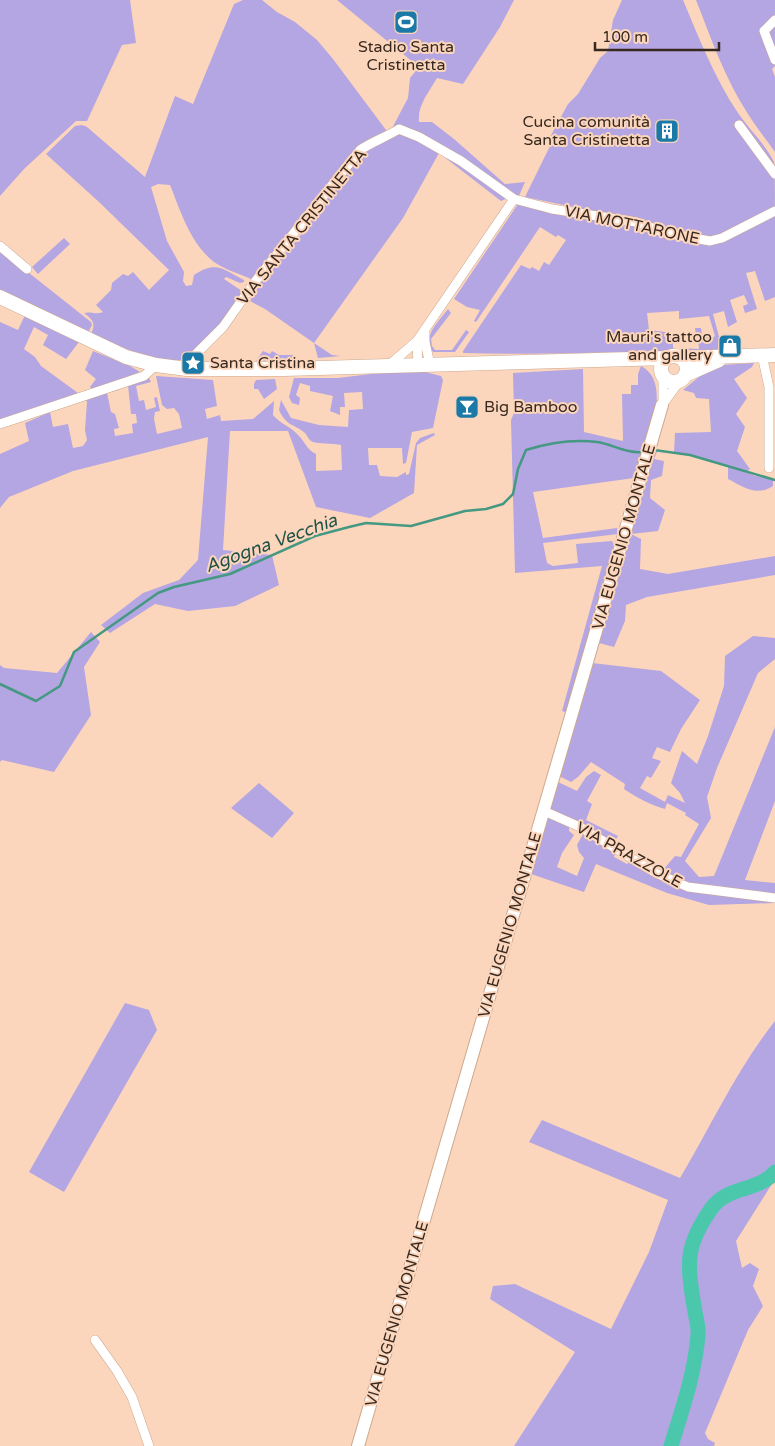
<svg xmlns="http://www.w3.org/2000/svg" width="775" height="1446" font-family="'Varela Round',sans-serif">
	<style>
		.green { fill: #b4a5e3 }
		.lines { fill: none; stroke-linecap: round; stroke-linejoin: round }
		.stream { stroke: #459882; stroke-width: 2.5 }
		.river { stroke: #4bc8ac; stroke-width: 15 }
		.street-casing { stroke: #cda88f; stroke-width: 10 }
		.secondary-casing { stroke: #cda88f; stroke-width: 14 }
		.primary-casing { stroke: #cda88f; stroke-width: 15 }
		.street { stroke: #fff; stroke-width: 9 }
		.secondary { stroke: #fff; stroke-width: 12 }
		.primary { stroke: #fff; stroke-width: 14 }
		.labels { text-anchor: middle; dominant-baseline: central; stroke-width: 4; stroke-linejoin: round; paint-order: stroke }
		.poi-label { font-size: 16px; fill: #37291f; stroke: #fcd6bc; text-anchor: end }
		.street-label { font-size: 16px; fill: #37291f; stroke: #fcd6bc }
		.water-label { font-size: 18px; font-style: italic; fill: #1e5246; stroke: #fcd6bc }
	</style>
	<rect width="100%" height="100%" fill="#fcd6bc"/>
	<path class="green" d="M0 0H130L136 43 122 45 87 121H76L24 169 0 196Z
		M243 0H262L277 12 295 22 317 40 333 59 389 134 408 98 410 78 419 67 337 0H514L500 27 463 84 437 78C429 92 417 106 419 122H432L454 139 505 184 525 182 519 196H513L501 201 439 153 403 218 314 343 332 355 341 356 318 358 314 343 265 309 250 301 258 285 299 237 372 140 253 280C241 274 225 270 214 262 190 243 181 212 170 185L158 184 151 187 167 241 184 272 183 281 186 286 192 285 194 275C217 260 223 270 244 280V282L240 283 226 277 224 279 245 293 225 320 184 359C164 367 111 343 91 334 96 323 93 320 84 313 91 311 97 315 103 312L96 305 111 290 112 283 123 274 128 276 133 272 149 290 169 270 99 202 46 154 75 126 82 125 87 127 145 177 175 96 193 104 234 4Z
		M622 0H683C699 38 715 79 738 113 749 129 765 144 774 162 775 170 775 197 775 208L721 235 710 238 693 237 636 220 525 197 551 144 549 139 568 104 578 94 600 58 608 51 613 20Z
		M696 0H775V66L772 69 775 77V152C766 139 756 127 748 114 725 79 711 38 696 0Z
		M518 204 634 226 709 243 775 214V297L765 301 755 271 746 273 757 309 745 313 743 306 748 304 744 295 730 300 737 322 728 327 724 311 713 314 722 348 721 352 682 355 680 348 699 349 698 336H696L695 328H701L702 335 711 339 715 336 709 316 679 319V311L647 313 649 330 673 333V352C603 352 533 355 463 353V351L521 265 530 269 532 267 539 271 544 262 549 265 566 240 558 235 556 237 540 227 476 322 474 321 480 310 467 307 454 299Z
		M64 238 70 244 38 274 32 267Z
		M0 250 91 322 92 325 88 333 0 291Z
		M448 309 451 313 431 339 432 346 435 350H452L466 330 469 332 455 352H433C421 337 439 321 448 309Z
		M25 315 79 342 66 359 43 345 48 335 34 327 24 349 35 357 41 366 78 393 0 421V322L18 330Z
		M93 351 130 366 140 372 93 390 90 387 96 379 85 370Z
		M263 351 270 354 272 351 279 355H293L295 360 256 361Z
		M754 363 752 367 734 379 747 398 736 414 745 427 737 451 750 469 746 472 755 476 773 478V486C756 497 744 487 728 479V467L690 455 674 452 675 433 711 432 709 399 696 398 694 393 683 390 706 371 721 365Z
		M641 366C676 384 643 451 634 478L533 492 543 538 617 528 618 534 543 543 547 563 553 566 578 563 576 544 612 541 615 546 568 713 562 711 602 566 515 573 511 420 514 413 513 373 583 369 584 432 623 441 622 394H631V385H638V374Z
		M425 372 441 376 443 380 433 428 412 432 406 463 403 464 402 448H368L369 465H377L380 476 397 477 406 472V475L409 474 416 443 420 438 434 433 435 435 417 445 414 493 370 518 316 507 288 431H230L223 550 272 555 279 585 235 606 188 611 155 604 110 633 101 625 143 593 179 580 198 560 208 437 73 471 9 497 0 508V454L29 441 25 423 50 412 53 427 68 424 73 448 83 446 87 440 85 430 87 402 85 399 119 387V390L107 393 111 412 115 414 119 428 114 429 115 436 133 433 132 424 137 423 136 414H131L128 385 149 378 151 382 136 386 139 401 144 400 146 410 156 407 154 398 157 397 160 411 155 412 154 419 157 434 182 428 179 414 174 408 167 409 162 405 156 376 213 380 217 406 205 409 207 419 220 415 221 421 253 419 274 401 273 415C280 424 292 427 299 436 305 442 307 450 316 454V471L342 470 341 445C333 443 318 444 313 442 308 440 308 436 305 433 293 423 287 427 279 410L281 400 291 418 319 425 348 427 349 410 363 409 362 392 344 393 345 407H340V415L330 411 333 396 310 391V386L300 383 296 395 300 398 299 405 292 403 289 397 294 378H338L379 373Z
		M275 379 277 389 264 399 258 389H254V384L256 380Z
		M658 449 654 459 664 461 662 476 651 480 650 498 665 510 658 531 631 534 641 539 640 569 668 574 775 556V575L647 597 626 605 625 621 614 647 599 643 653 450Z
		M91 632 100 642 84 667 91 715 54 772 2 760 0 762V665L4 668 57 673Z
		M753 636 775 638V659L758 673 717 768 707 797 711 818 685 861 699 877 714 876 775 727V801L745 880 775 883V903L709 905 667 893 596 864 584 892 531 874 547 816 569 825V831L574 835 562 853 557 867 577 876 584 858 579 852 577 845 584 832 616 852 614 857 627 864 629 862C639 865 646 874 657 877L675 856 681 857 699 824 685 815 686 813 667 803 665 809C650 805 636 797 624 789L625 784 591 762 578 777 571 782 559 776 592 663 661 671 700 700 681 729 670 752 657 747 652 758 661 761 651 778 647 776 640 788 665 802 668 795 685 803 680 793 671 783 682 751 697 764 708 736 724 686 725 656Z
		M594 771 601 775 587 801 592 804 586 820 618 836 615 841 623 845 622 848 549 811 558 782 577 791 586 777Z
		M259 783 294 813 272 838 231 808Z
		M125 1003 149 1010 157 1030 64 1192 29 1172Z
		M775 1021V1179L736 1241 742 1268 750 1263 759 1269 753 1286 763 1306 748 1330 705 1433 708 1439 715 1443 714 1446H514L575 1352 490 1299 493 1286 515 1284 611 1329 649 1252 668 1200 529 1142 542 1120 680 1178C711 1126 737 1069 775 1021Z"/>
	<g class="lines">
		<path class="stream" d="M654 450 690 455 775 480
			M0 684 36 701 60 686 74 652 158 593 174 587 230 574 315 536 349 527 366 523 411 526 465 511 486 509 503 504 513 494 518 469 526 450C548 443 573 439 597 442 612 444 627 454 643 452"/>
		<path class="river" d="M671 1446C682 1410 695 1373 698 1335 699 1326 695 1315 694 1306 687 1263 685 1246 711 1209 726 1186 758 1192 775 1172"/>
		<g class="street-casing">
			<path id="street" d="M775 20 764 31 775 60
				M739 125 775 174
				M0 246 27 269
				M425 329V342L430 365
				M417 341 418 365
				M762 355 769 387V468
				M388 366 417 341 514 199
				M182 368 223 327 254 283 360 150C372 142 386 137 399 129L419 137 461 161 514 199 552 209 636 222 666 233 710 241 722 238 775 211
				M663 402V375
				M662 405 681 379
				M0 424 144 376 156 365
				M544 811 580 827 656 873 688 887 775 898
				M95 1340 117 1371 132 1397 149 1446"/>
		</g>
		<g class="secondary-casing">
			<path id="secondary" d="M358 1446 662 405"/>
		</g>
		<g class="primary-casing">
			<path id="primary" d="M0 297 126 357 156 365 187 369H284L667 358
				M661 369a13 13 0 1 1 26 0a13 13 0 1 1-26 0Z
				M680 358 775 355
				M685 375 719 360"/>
		</g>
		<use href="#street" class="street"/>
		<use href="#secondary" class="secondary"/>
		<use href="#primary" class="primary"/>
	</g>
	<defs>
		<g id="stadium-square" transform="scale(1.25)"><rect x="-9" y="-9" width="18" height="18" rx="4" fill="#1a79a6" stroke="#fcd6bc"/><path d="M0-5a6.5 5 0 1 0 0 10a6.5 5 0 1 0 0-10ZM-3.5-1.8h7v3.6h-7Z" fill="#fff"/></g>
		<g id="building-square" transform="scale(1.25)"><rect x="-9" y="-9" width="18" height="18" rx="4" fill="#1a79a6" stroke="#fcd6bc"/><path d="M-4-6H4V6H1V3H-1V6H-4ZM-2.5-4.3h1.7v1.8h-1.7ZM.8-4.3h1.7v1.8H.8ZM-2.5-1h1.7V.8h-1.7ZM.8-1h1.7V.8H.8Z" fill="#fff"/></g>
		<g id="shop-square" transform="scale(1.25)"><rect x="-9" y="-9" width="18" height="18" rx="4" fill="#1a79a6" stroke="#fcd6bc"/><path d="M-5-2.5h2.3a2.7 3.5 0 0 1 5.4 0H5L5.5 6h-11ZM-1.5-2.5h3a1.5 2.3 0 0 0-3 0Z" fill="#fff"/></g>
		<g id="sight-square" transform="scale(1.25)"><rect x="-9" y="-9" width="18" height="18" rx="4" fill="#1a79a6" stroke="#fcd6bc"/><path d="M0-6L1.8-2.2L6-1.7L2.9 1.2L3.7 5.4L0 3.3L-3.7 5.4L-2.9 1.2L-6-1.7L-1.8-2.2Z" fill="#fff"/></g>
		<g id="bar-square" transform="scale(1.25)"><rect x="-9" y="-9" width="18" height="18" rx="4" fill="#1a79a6" stroke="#fcd6bc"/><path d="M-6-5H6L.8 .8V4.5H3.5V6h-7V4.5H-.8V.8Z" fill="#fff"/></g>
	</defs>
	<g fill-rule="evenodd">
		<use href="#stadium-square" x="406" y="22"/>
		<use href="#building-square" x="667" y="131"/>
		<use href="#shop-square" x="730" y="346"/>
		<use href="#sight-square" x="193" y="363"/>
		<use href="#bar-square" x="467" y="407"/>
	</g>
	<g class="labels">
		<g class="poi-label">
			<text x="406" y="47" text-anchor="middle">Stadio Santa<tspan x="406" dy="18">Cristinetta</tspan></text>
			<text x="650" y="122">Cucina comunità<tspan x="650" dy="18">Santa Cristinetta</tspan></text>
			<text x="712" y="337">Mauri's tattoo<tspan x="712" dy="18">and gallery</tspan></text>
			<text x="210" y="363" text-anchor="start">Santa Cristina</text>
			<text x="484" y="407" text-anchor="start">Big Bamboo</text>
		</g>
		<g class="street-label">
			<text transform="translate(632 225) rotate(12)">VIA MOTTARONE</text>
			<text transform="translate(302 227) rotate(-51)">VIA SANTA CRISTINETTA</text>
			<text transform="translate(624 537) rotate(-74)">VIA EUGENIO MONTALE</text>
			<text transform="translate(629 855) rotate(29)">VIA PRAZZOLE</text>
			<text transform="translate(510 925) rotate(-74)">VIA EUGENIO MONTALE</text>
			<text transform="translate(397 1314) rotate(-74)">VIA EUGENIO MONTALE</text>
		</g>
		<g class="water-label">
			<text transform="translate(271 543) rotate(-20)">Agogna Vecchia</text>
		</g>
	</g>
	<path d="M595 42v8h124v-8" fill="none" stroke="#37291f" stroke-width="2.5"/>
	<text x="602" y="42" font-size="15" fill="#37291f" stroke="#fcd6bc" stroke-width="4" paint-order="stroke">100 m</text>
</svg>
